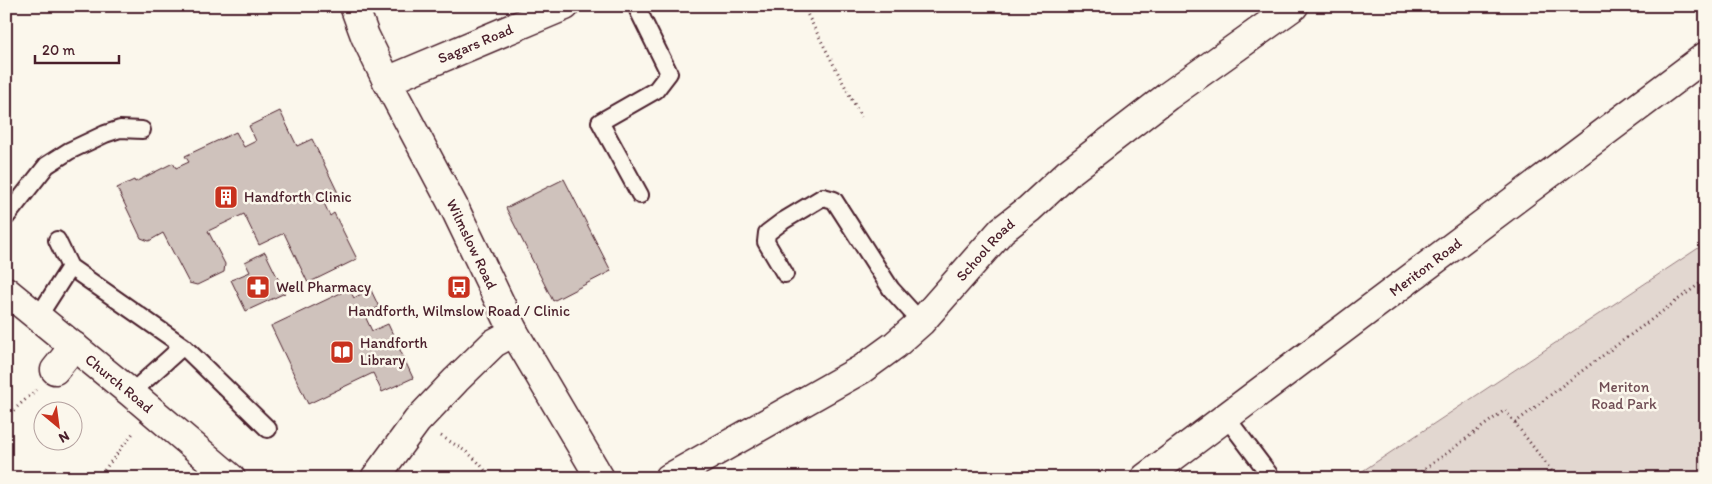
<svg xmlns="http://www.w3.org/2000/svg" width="1712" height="484" font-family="Itim,sans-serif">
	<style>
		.green { fill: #e2d7d0; stroke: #967b7e }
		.building { fill: #cfc2bc; stroke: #4a1f2b }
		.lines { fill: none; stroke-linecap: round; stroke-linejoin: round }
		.lane-casing { stroke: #4a1f2b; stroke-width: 20 }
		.street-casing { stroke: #4a1f2b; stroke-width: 31 }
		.secondary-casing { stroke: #4a1f2b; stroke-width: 31 }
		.path { stroke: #4a1f2b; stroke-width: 3; stroke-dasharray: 1 4; stroke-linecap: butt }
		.lane { stroke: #fbf7ec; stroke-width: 16 }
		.street { stroke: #fbf7ec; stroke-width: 28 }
		.secondary { stroke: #fbf7ec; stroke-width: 28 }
		.labels { text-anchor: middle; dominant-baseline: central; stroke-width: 5; stroke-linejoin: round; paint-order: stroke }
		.street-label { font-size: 15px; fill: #4a1f2b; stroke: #fbf7ec }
		.poi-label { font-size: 15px; fill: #4a1f2b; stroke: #fbf7ec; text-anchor: start }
		.park-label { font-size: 15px; fill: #704d54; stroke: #fbf7ec }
	</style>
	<rect width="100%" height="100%" fill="#fbf7ec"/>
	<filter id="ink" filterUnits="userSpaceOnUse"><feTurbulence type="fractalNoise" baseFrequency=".02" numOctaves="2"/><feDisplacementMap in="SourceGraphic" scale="10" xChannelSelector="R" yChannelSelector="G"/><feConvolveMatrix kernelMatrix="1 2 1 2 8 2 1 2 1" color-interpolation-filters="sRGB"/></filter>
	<g filter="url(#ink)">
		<path class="green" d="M1706 243V478H1352Z"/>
		<path class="building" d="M280 111 297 146 312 139 338 193 323 201 330 216 334 213 357 259 308 283 284 233 259 245 244 214 208 231 225 264 224 272 197 285 189 283 163 233 149 241 141 238 117 188 134 180 135 182 173 163 176 168 189 162 185 156 236 132 244 147 256 141 249 126Z
			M564 179 611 271 553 301 506 208Z
			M265 252 285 293 246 311 231 280 250 272 245 262Z
			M368 284 379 307 364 314 372 331 388 324 413 378 382 392 373 373 308 404 271 326 349 289 354 298 363 293 361 288Z"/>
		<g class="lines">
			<g class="lane-casing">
				<path id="lane" d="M636 6 669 73 656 90 600 122 640 195
					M6 217 47 165 69 151 105 134 120 129 142 130
					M57 240 70 267 183 346 268 429
					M785 274 766 242 767 233 783 221 823 197 834 200 891 289 921 322
					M38 317 70 267
					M131 393 183 346
					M1226 417 1272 478"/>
			</g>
			<g class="street-casing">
				<g id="street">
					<path id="s1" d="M387 81 565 6"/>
					<path id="s2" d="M6 291 131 393 231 478"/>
					<path d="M55 370 74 346"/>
					<path d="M375 478 417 421 456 380 494 343 514 332"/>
					<path id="s3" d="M669 478 862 369 895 345 921 322 1002 230 1029 209 1068 173 1168 96 1294 6"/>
					<path id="s4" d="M1145 478 1706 56"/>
				</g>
			</g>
			<g class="secondary-casing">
				<g id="secondary">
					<path id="s5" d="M354 6 365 36 387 81 454 207 514 332 600 478"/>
				</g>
			</g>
			<path class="path" d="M803 6 861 117
				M6 417 36 390
				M1515 423 1563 385 1706 279
				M441 436C462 449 477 456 490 478
				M98 478 134 432
				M1413 478 1505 410 1557 478"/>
			<use href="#lane" class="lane"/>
			<use href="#street" class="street"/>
			<use href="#secondary" class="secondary"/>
		</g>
	</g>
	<defs>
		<g id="building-square" transform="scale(1.25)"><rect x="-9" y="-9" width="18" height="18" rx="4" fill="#c8321e" stroke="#fbf7ec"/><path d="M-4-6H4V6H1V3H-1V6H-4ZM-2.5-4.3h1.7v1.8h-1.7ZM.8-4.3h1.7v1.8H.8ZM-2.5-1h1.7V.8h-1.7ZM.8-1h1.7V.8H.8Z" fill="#fff"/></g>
		<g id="pharmacy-square" transform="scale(1.25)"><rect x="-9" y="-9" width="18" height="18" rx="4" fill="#c8321e" stroke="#fbf7ec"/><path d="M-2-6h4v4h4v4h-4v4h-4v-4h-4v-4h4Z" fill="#fff"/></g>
		<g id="bus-square" transform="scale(1.25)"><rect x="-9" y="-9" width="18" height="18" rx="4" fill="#c8321e" stroke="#fbf7ec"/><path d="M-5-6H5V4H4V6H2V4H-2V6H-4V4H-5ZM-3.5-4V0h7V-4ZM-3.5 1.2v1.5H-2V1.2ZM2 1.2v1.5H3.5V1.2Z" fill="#fff"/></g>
		<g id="library-square" transform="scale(1.25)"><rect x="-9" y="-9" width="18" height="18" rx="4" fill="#c8321e" stroke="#fbf7ec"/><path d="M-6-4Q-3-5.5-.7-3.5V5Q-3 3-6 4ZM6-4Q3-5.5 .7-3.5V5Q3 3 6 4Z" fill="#fff"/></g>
	</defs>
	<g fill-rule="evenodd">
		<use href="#building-square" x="226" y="197"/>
		<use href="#pharmacy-square" x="258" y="287"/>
		<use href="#bus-square" x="459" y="287"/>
		<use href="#library-square" x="342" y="352"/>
	</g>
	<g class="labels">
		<g class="street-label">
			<text stroke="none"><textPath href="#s1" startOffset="96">Sagars Road</textPath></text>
			<text stroke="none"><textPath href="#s5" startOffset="266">Wilmslow Road</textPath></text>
			<text stroke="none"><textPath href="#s3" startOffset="394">School Road</textPath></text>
			<text stroke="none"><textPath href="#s4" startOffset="351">Meriton Road</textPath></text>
			<text stroke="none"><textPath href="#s2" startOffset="146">Church Road</textPath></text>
		</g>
		<g class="poi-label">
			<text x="244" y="197">Handforth Clinic</text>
			<text x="276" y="287">Well Pharmacy</text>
			<text x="459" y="311" text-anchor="middle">Handforth, Wilmslow Road / Clinic</text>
			<text x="360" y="343">Handforth<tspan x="360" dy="17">Library</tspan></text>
		</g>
		<g class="park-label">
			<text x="1624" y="387">Meriton<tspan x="1624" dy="17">Road Park</tspan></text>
		</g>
	</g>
	<rect width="1712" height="484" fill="none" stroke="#fbf7ec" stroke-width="25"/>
	<rect x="12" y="12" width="1687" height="459" fill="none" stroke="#4a1f2b" stroke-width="2" filter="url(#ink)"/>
	<g transform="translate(58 426) rotate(151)"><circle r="24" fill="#fbf7ec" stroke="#b4a19f"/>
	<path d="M0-4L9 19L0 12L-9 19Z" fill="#c8321e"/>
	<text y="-8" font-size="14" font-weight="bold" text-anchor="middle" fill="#4a1f2b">N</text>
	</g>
	<path d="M35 55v8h84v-8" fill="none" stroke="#4a1f2b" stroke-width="2.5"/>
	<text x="42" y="55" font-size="15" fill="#4a1f2b" stroke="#fbf7ec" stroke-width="4" paint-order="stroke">20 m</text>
</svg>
